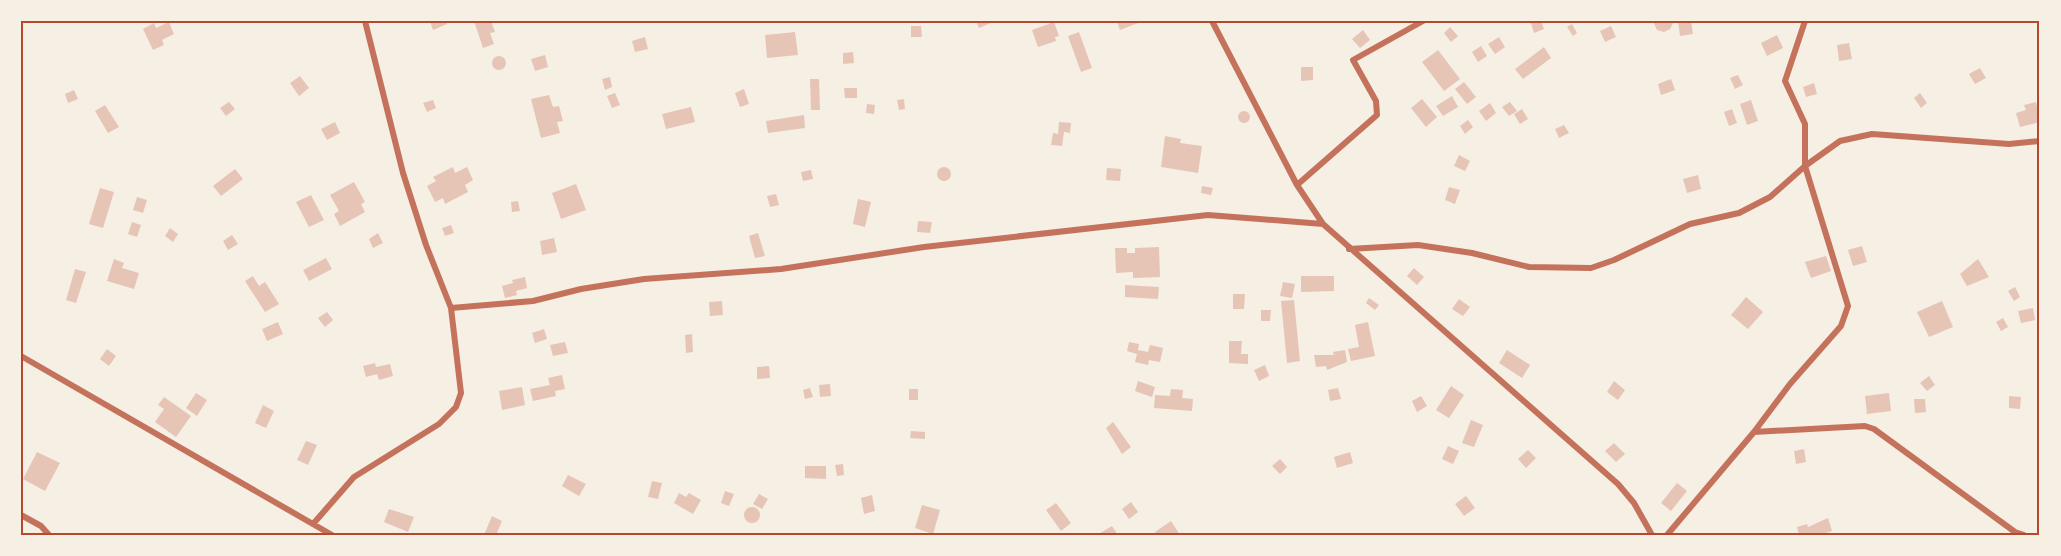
<svg xmlns="http://www.w3.org/2000/svg" width="2061" height="556" font-family="'Fira Sans',sans-serif">
	<style>
		.building { fill: #e6c5b7 }
		.lines { fill: none; stroke-linecap: round; stroke-linejoin: round }
		.minor { stroke: #c5725c; stroke-width: 6 }
		.neatline { fill: none; stroke: #b5482f; stroke-width: 2 }
	</style>
	<rect width="100%" height="100%" fill="#f6efe4"/>
	<path class="building" d="M430 21H446L447 24 433 30Z
		M474 21H491L495 32 490 33 494 44 483 48Z
		M976 21H995L979 28Z
		M1117 21H1143L1120 30Z
		M1541 21 1544 29 1534 33 1531 23Z
		M1653 21H1673V23L1670 29 1664 32 1657 30Z
		M1678 21H1691L1693 34 1680 36Z
		M169 22 174 34 162 40 164 45 153 50 143 29 154 23 156 28Z
		M1054 22 1059 36 1055 37 1056 41 1038 47 1032 30Z
		M1572 24 1577 33 1573 36 1567 27Z
		M911 26H921L922 37H911Z
		M1611 26 1616 37 1605 42 1600 31Z
		M1450 27 1458 36 1451 42 1444 33Z
		M1363 30 1370 40 1360 48 1352 39Z
		M795 32 798 55 767 58 765 35Z
		M1079 32 1092 68 1081 72 1068 36Z
		M1777 35 1783 48 1767 56 1761 43Z
		M645 37 648 49 635 52 632 41Z
		M1499 37 1505 47 1495 54 1488 44Z
		M1849 43 1852 59 1839 61 1837 45Z
		M1481 46 1487 56 1478 62 1472 52Z
		M1544 47 1551 58 1523 79 1515 69Z
		M1438 50 1460 79 1444 91 1422 62Z
		M853 52 854 63 843 64V53Z
		M545 55 548 67 535 71 531 59Z
		M492 63a7 7 0 1 1 14 0a7 7 0 1 1-14 0Z
		M1301 67H1313V80L1301 81Z
		M1980 68 1986 78 1975 84 1969 74Z
		M1738 75 1743 85 1735 89 1730 78Z
		M300 76 309 88 299 96 290 83Z
		M610 77 612 87 605 90 602 79Z
		M810 79H819L820 110H811Z
		M1671 79 1675 90 1661 95 1658 84Z
		M1464 82 1476 97 1467 104 1455 89Z
		M1814 83 1817 94 1806 97 1803 87Z
		M844 88H857V98H845Z
		M744 89 749 104 740 107 735 93Z
		M74 90 78 99 68 103 65 94Z
		M615 93 620 105 612 108 607 96Z
		M1920 93 1927 103 1921 108 1914 98Z
		M549 95 553 107 559 106 563 121 557 122 560 133 541 138 531 99Z
		M1452 96 1458 107 1443 116 1436 106Z
		M904 99 905 109 899 110 897 100Z
		M1422 99 1437 117 1426 127 1411 108Z
		M433 100 436 108 427 112 423 103Z
		M1751 100 1758 121 1747 125 1740 104Z
		M229 102 235 109 226 116 220 108Z
		M1510 102 1517 111 1509 116 1502 107Z
		M2036 102 2040 122 2020 127 2016 113 2026 110 2024 105Z
		M1490 103 1496 113 1486 121 1479 111Z
		M867 104 875 105 874 114 866 113Z
		M105 105 119 127 108 133 95 111Z
		M691 107 695 122 666 129 662 114Z
		M1522 109 1528 119 1520 124 1514 114Z
		M1732 109 1737 123 1729 126 1724 112Z
		M1238 117a6 6 0 1 1 12 0a6 6 0 1 1-12 0Z
		M804 115 805 128 768 133 766 121Z
		M1468 120 1473 127 1465 134 1460 126Z
		M335 122 340 133 327 140 321 129Z
		M1059 122 1071 123 1070 133 1064 132 1062 146 1051 145 1053 133 1058 134Z
		M1564 125 1569 133 1559 138 1555 129Z
		M1165 136 1181 139 1180 143 1202 146 1198 173 1161 167Z
		M1459 155 1470 161 1465 171 1454 166Z
		M937 174a7 7 0 1 1 14 0a7 7 0 1 1-14 0Z
		M453 167 455 173 467 167 473 180 465 185 468 192 445 204 443 198 435 202 427 186 436 181 433 177Z
		M1107 168 1121 169 1120 181 1106 180Z
		M235 169 243 179 221 196 213 186Z
		M811 170 813 179 803 181 801 172Z
		M1698 175 1701 189 1687 193 1683 179Z
		M354 182 365 202 361 204 365 212 340 226 334 214 339 211 330 195Z
		M576 184 586 210 561 219 552 193Z
		M1202 186 1213 188 1211 195 1201 193Z
		M1449 187 1460 190 1455 204 1445 200Z
		M100 188 114 192 103 228 89 224Z
		M776 194 779 205 770 207 767 196Z
		M311 195 324 220 309 227 296 202Z
		M137 197 147 200 143 213 133 210Z
		M858 199 871 202 865 227 853 224Z
		M518 201 520 211 512 212 511 202Z
		M918 221 932 222 930 233 917 232Z
		M132 222 141 225 137 237 128 234Z
		M451 225 454 233 445 236 442 228Z
		M170 228 178 234 173 242 165 236Z
		M378 233 383 243 373 248 369 239Z
		M758 233 765 256 755 258 749 236Z
		M232 235 238 244 228 250 223 241Z
		M554 238 557 252 542 255 540 241Z
		M1862 246 1867 262 1853 266 1848 250Z
		M1159 247 1160 277 1133 278V272L1116 273 1115 248H1127V253H1135V248Z
		M1826 256 1831 271 1811 278 1805 262Z
		M326 258 332 269 309 281 303 270Z
		M114 259 124 263 122 268 139 273 134 289 107 281Z
		M1978 259 1989 277 1967 286 1960 274Z
		M1414 268 1424 277 1417 285 1407 276Z
		M75 269 86 272 76 303 66 300Z
		M253 276 259 286 265 282 279 304 265 312 245 281Z
		M1301 276H1334V291L1301 292Z
		M525 277 527 288 516 291 517 295 505 298 502 286 513 283 512 280Z
		M1283 282 1295 284 1292 298 1280 296Z
		M1125 285 1159 287 1158 299 1125 297Z
		M2015 287 2020 297 2014 301 2008 291Z
		M1233 294H1245L1244 309H1233Z
		M1746 297 1763 312 1748 329 1731 315Z
		M1369 298 1379 305 1375 310 1366 303Z
		M1459 299 1470 307 1463 316 1452 309Z
		M1294 300 1300 361 1287 363 1281 301Z
		M722 301 723 315 710 316 709 302Z
		M1942 301 1953 327 1929 337 1917 312Z
		M2033 308 2035 320 2021 323 2018 311Z
		M1261 310H1271L1270 321H1261Z
		M327 312 333 320 325 327 318 318Z
		M2003 318 2008 327 2001 331 1996 322Z
		M278 322 283 334 267 341 262 329Z
		M1368 322 1375 356 1351 361 1348 349 1359 347 1355 325Z
		M544 329 547 339 535 343 532 333Z
		M692 334 693 352 686 353 685 335Z
		M1229 341H1242L1241 354H1248V364L1229 363Z
		M565 342 568 353 553 356 550 345Z
		M1129 342 1139 344 1138 350 1148 352 1150 345 1163 348 1160 362 1149 360 1148 365 1135 362 1137 354 1127 351Z
		M107 349 116 356 109 366 100 359Z
		M1345 350 1347 362 1327 370 1326 366 1316 367 1314 355H1334L1333 352Z
		M1507 350 1530 365 1522 378 1499 363Z
		M375 363 376 367 390 364 393 376 379 380 377 374 366 377 363 366Z
		M1265 365 1269 376 1259 381 1254 370Z
		M769 366 770 378 757 379V367Z
		M562 375 565 389 555 391 556 396 533 401 530 389 550 385 548 378Z
		M1929 376 1935 385 1927 391 1920 383Z
		M1138 381 1155 387 1152 397 1135 391Z
		M1614 381 1625 390 1618 400 1607 392Z
		M830 384 831 396 820 397 819 385Z
		M1451 386 1464 395 1449 418 1436 410Z
		M522 387 525 405 502 410 499 391Z
		M810 388 813 397 805 399 803 390Z
		M1338 388 1341 399 1330 401 1328 390Z
		M909 389H918V400H909Z
		M1171 389 1183 390 1182 398 1193 399 1192 411 1154 408 1155 395 1170 396Z
		M196 393 207 400 197 416 186 408Z
		M1889 393 1891 411 1867 414 1865 396Z
		M1421 396 1427 406 1417 412 1412 401Z
		M2009 396 2021 397 2020 409 2009 408Z
		M164 397 191 416 176 437 155 422 164 409 158 405Z
		M1914 399H1925L1926 412 1915 413Z
		M263 405 274 411 266 428 255 423Z
		M1471 420 1483 425 1474 447 1462 443Z
		M1113 422 1131 447 1122 454 1106 428Z
		M911 431 925 432V439L910 438Z
		M306 441 317 445 308 465 297 460Z
		M1614 443 1625 454 1616 462 1605 451Z
		M1448 446 1459 451 1453 464 1442 459Z
		M1804 449 1806 462 1796 464 1794 451Z
		M1528 450 1536 458 1526 468 1518 459Z
		M37 452 60 463 45 491 23 479Z
		M1350 452 1353 463 1337 468 1334 457Z
		M1280 459 1287 467 1280 474 1272 466Z
		M843 464 844 475 837 476 835 465Z
		M805 466H826V479L805 478Z
		M568 475 586 484 579 496 562 486Z
		M652 481 662 483 658 499 648 497Z
		M1677 483 1687 491 1671 511 1661 503Z
		M725 491 734 494 729 506 721 503Z
		M679 493 686 497 689 493 701 500 693 514 674 503Z
		M759 494 768 499 762 509 753 504Z
		M872 495 875 511 864 514 861 498Z
		M1466 496 1475 508 1464 516 1455 504Z
		M1131 502 1138 512 1129 519 1122 509Z
		M1056 503 1071 523 1061 531 1046 510Z
		M922 505 940 510 933 534 915 528Z
		M744 515a8 8 0 1 1 16 0a8 8 0 1 1-16 0Z
		M389 509 414 517 408 532 384 522Z
		M492 516 502 521 496 535H484Z
		M1828 518 1832 531 1820 535H1799L1797 527 1807 524 1808 527Z
		M1171 521 1180 535H1158L1155 532Z
		M1112 526 1118 535H1097Z"/>
	<g class="lines">
		<path class="minor" d="M365 21 403 173 426 245 451 308 533 301 581 289 644 279 781 269 924 247 1208 215 1323 224
			M1212 21 1297 185 1323 224 1618 484 1634 503 1652 535
			M1297 185 1377 115 1376 101 1353 60 1423 21
			M1349 249 1418 245 1472 253 1529 267 1591 268 1614 260 1690 224 1739 213 1770 197 1805 166 1840 141 1872 134 2009 144 2040 141
			M21 356 332 535
			M1754 432 1790 384 1841 326 1848 306 1805 166V124L1785 81 1805 21
			M21 515 41 526 49 535
			M313 524 354 477 439 424 456 407 461 393 451 308
			M1667 535 1754 432 1865 426 1874 429 2015 532 2024 535"/>
	</g>
	<rect width="2061" height="556" fill="none" stroke="#f6efe4" stroke-width="45"/>
	<rect x="22" y="22" width="2016" height="512" class="neatline"/>
</svg>
